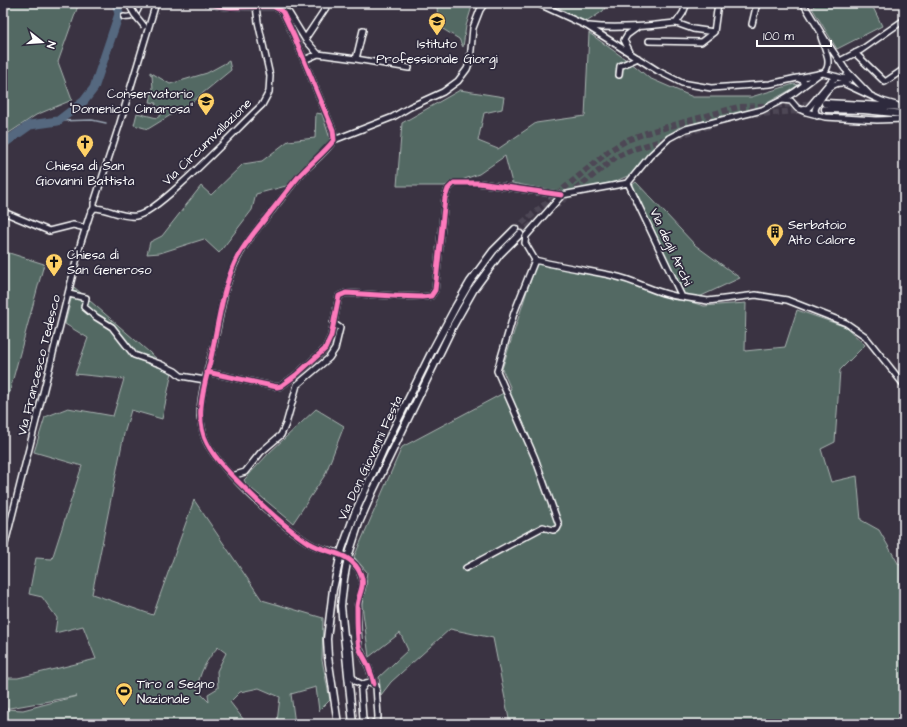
<svg xmlns="http://www.w3.org/2000/svg" width="907" height="727" font-family="'Architects Daughter',sans-serif">
	<style>
		.green { fill: #536963; stroke: #a9b4b1; fill-rule: evenodd }
		.lines { fill: none; stroke-linecap: round; stroke-linejoin: round }
		.stream { stroke: #98a4b2; stroke-width: 1.5 }
		.river { stroke: #54677f; stroke-width: 9 }
		.major-tunnel { stroke: #4e4755; stroke-width: 6; stroke-dasharray: 6 3; stroke-linecap: butt }
		.minor-casing { stroke: #fff; stroke-width: 8 }
		.major-casing { stroke: #fff; stroke-width: 9 }
		.minor { stroke: #2f2a3d; stroke-width: 5 }
		.major { stroke: #2f2a3d; stroke-width: 6 }
		.minor-bridge-casing { stroke: #fff; stroke-width: 8; stroke-linecap: butt }
		.minor-bridge { stroke: #2f2a3d; stroke-width: 5 }
		.cycleway-casing { stroke: #2f2a3d; stroke-width: 8 }
		.cycleway { stroke: #fd7abc; stroke-width: 5 }
		.labels { text-anchor: middle; dominant-baseline: central; stroke-width: 3.5; stroke-linejoin: round; paint-order: stroke }
		.poi-label { font-size: 13px; fill: #fff; stroke: #2f2a3d; text-anchor: start }
		.street-label { font-size: 13px; fill: #fff; stroke: #2f2a3d }
	</style>
	<rect width="100%" height="100%" fill="#3a3342"/>
	<filter id="ink" filterUnits="userSpaceOnUse"><feTurbulence type="fractalNoise" baseFrequency=".025" numOctaves="2"/><feDisplacementMap in="SourceGraphic" scale="8" xChannelSelector="R" yChannelSelector="G"/><feConvolveMatrix kernelMatrix="1 2 1 2 8 2 1 2 1" color-interpolation-filters="sRGB"/></filter>
	<g filter="url(#ink)">
		<path class="green" d="M3 3H79L58 62 72 100 36 115 3 137Z
			M435 3H473L466 26 463 47 459 39 438 26 437 4Z
			M551 3H608L603 11 585 23Z
			M817 3H871L882 26 837 49 812 8Z
			M589 33 635 66 649 78 693 97H751L794 84 799 85 755 110 711 119 678 128 658 145 632 174 614 182 565 193 512 183 505 156 479 174 444 186H397L402 123 460 90 504 97 502 109 484 113 478 141 498 149 536 123 585 116Z
			M229 61 231 70 192 102 148 129 134 125 137 113 157 118 166 111 155 107 156 103 150 102 153 89 152 75 150 74V72L170 84 207 73Z
			M316 113 322 114 331 142 286 186 256 194 252 210 219 253 204 239 160 253 147 254 150 242 162 236 201 186 211 195 243 164 262 161 288 141 315 138Z
			M636 182 695 245 740 278 699 297 684 295 631 186Z
			M3 251 44 264 3 416Z
			M536 263 614 279 704 306 746 303 745 351 785 347 797 310 846 327 865 345 840 370 835 442 821 449 831 482 857 476 861 520 879 530 899 565 904 562V724H510L493 638 450 629 391 682 381 695 379 677 408 650 400 633 369 657 362 605 367 572 354 557 402 447 511 389 502 369Z
			M74 287 172 372 162 419 131 410 124 434 92 594 153 615 194 500 262 600 323 618 322 660 330 700 319 711 316 687 291 694 295 724H273L277 722 280 697 259 688 240 692 230 702 247 724H3V678H18L96 659 83 626 55 633 57 618 42 597 29 594 36 558 52 559 82 466 34 452 45 417 68 408 113 416 124 379 75 374 88 338 65 324ZM218 647 226 653 217 671 218 688 208 694 209 702 197 690C199 673 207 659 218 647ZM77 696 23 710 4 709Z
			M316 409 344 426 325 475 293 523 247 485 244 480 270 452Z"/>
		<g class="lines">
			<path class="stream" d="M58 121 92 120 106 123"/>
			<path class="river" d="M3 144 30 125 58 121 84 101 94 88 119 14 116 3"/>
			<path class="major-tunnel" d="M746 115 825 109
				M548 212 616 157 634 149 716 124
				M515 229 609 151 627 140 646 133 738 107 825 103
				M520 234 539 219"/>
			<g class="minor-casing">
				<path id="minor" d="M207 3 220 6 231 7 273 6 282 11 294 36 333 130 334 140C325 153 313 162 302 173 292 184 283 197 274 208 263 222 250 236 241 252 224 280 221 313 214 344 209 366 200 393 200 416 201 422 202 430 204 436 212 464 284 528 309 543 317 548 327 550 335 552
					M537 3 587 26 658 71 682 83 711 88 770 84 797 78 804 81V85
					M803 3 826 41 845 69 869 94
					M282 11 289 13 305 39 318 54
					M124 17C134 19 138 12 140 3
					M676 23 693 29 714 32 718 3
					M752 24 757 3
					M589 26C618 29 648 26 676 23L683 13 687 3
					M821 37C824 47 834 66 823 73
					M305 39 329 3
					M649 41 701 42 714 32
					M630 52 624 40 627 35 638 27
					M855 53 885 82 904 69
					M356 59 409 68
					M304 60 318 54 356 59 363 30
					M840 61 861 50 904 20
					M819 74 795 92 782 100 791 101 797 108 806 112 825 117 877 120 904 119
					M619 75 620 66 638 58
					M798 78 823 73 849 80 847 75
					M802 110 807 109 810 106 831 81 837 77
					M817 116 815 110 816 107C822 97 829 82 843 83L882 101 896 105
					M334 140 393 117 410 107 443 92 458 81 467 69 470 61 473 28 480 10 485 3
					M628 183 682 297 708 301 756 295 787 300 846 323 865 336 904 385
					M628 183 562 195 526 236 525 243 535 260C561 267 588 270 614 276 638 281 658 295 682 297
					M628 183 650 156 669 138 686 129 762 110 782 100
					M94 208C108 208 121 218 136 216 159 213 240 125 262 105L269 92 270 76 258 22 256 6
					M94 208V203L119 126 156 3
					M3 215 6 213 49 231 73 225 86 228
					M69 294 86 298 84 307 96 317 112 327 134 355 160 364 175 371 181 376 205 380
					M207 372 277 387 281 386 296 375 325 349 331 336 339 296 346 293 394 296 422 297 431 296 435 290 445 198 448 189 454 183H479L562 195
					M232 476 245 472 261 452 281 435 286 424 297 385 329 358 335 349 340 328 333 323
					M3 552 81 242 90 214 94 208
					M352 561 359 570 363 582 362 588 357 606 359 647 369 668 374 684
					M466 568 543 527 553 530 557 529 559 525 535 458 497 371 514 313 535 260
					M346 637 350 652 352 676 355 681 364 685
					M366 724 363 719 361 690 366 683 370 682 376 686 378 717 377 721 372 724"/>
			</g>
			<g class="major-casing">
				<path id="major" d="M825 103 904 107
					M825 109 864 110 904 114
					M338 724 328 657 327 639 333 589 342 549 355 513 383 450 432 351 456 306 470 282 493 251 515 229
					M353 724 341 606 344 579 348 557 359 523 372 493 453 326 474 289 500 254 520 234"/>
			</g>
			<use href="#minor" class="minor"/>
			<use href="#major" class="major"/>
			<g class="minor-bridge-casing">
				<path id="minor-bridge" d="M128 3 135 15 144 26"/>
			</g>
			<use href="#minor-bridge" class="minor-bridge"/>
			<g class="cycleway-casing">
				<path id="cycleway" d="M207 3 220 6 231 7 273 6 282 11 294 36 333 130 334 140C324 153 312 162 301 174 291 185 282 198 272 210 259 227 244 243 235 262 222 290 217 331 210 362 204 387 194 418 207 443 218 465 243 486 260 503 275 517 291 532 309 543 325 553 347 551 358 569 368 585 358 592 357 607 357 616 357 639 359 647 361 654 367 661 369 668 371 673 373 679 374 684
					M207 372 277 387 281 386 296 375 325 349 331 336 339 296 346 293 394 296 422 297 431 296 435 290 445 198 448 189 454 183H479L562 195"/>
			</g>
			<use href="#cycleway" class="cycleway"/>
		</g>
	</g>
	<defs>
		<g id="school-pin" transform="scale(0.9)"><path d="M0 17L-7.5 6A9.5 9.5 0 1 1 7.5 6Z" fill="#ffd166" stroke="#2f2a3d"/><path d="M0-5L7-2L0 1L-7-2ZM-4 1L0 2.5L4 1V4Q0 6-4 4Z" fill="#111"/></g>
		<g id="university-pin" transform="scale(0.9)"><path d="M0 17L-7.5 6A9.5 9.5 0 1 1 7.5 6Z" fill="#ffd166" stroke="#2f2a3d"/><path d="M0-5L7-2L0 1L-7-2ZM-4 1L0 2.5L4 1V4Q0 6-4 4Z" fill="#111"/></g>
		<g id="church-pin" transform="scale(0.9)"><path d="M0 17L-7.5 6A9.5 9.5 0 1 1 7.5 6Z" fill="#ffd166" stroke="#2f2a3d"/><path d="M-1.2-6h2.4v3.5h3.3v2.4h-3.3V6h-2.4V-.1h-3.3v-2.4h3.3Z" fill="#111"/></g>
		<g id="building-pin" transform="scale(0.9)"><path d="M0 17L-7.5 6A9.5 9.5 0 1 1 7.5 6Z" fill="#ffd166" stroke="#2f2a3d"/><path d="M-4-6H4V6H1V3H-1V6H-4ZM-2.5-4.3h1.7v1.8h-1.7ZM.8-4.3h1.7v1.8H.8ZM-2.5-1h1.7V.8h-1.7ZM.8-1h1.7V.8H.8Z" fill="#111"/></g>
		<g id="stadium-pin" transform="scale(0.9)"><path d="M0 17L-7.5 6A9.5 9.5 0 1 1 7.5 6Z" fill="#ffd166" stroke="#2f2a3d"/><path d="M0-5a6.5 5 0 1 0 0 10a6.5 5 0 1 0 0-10ZM-3.5-1.8h7v3.6h-7Z" fill="#111"/></g>
	</defs>
	<g fill-rule="evenodd">
		<use href="#school-pin" x="437" y="21"/>
		<use href="#university-pin" x="206" y="101"/>
		<use href="#church-pin" x="85" y="143"/>
		<use href="#building-pin" x="775" y="232"/>
		<use href="#church-pin" x="54" y="262"/>
		<use href="#stadium-pin" x="124" y="691"/>
	</g>
	<g class="labels">
		<g class="poi-label">
			<text x="437" y="44" text-anchor="middle">Istituto<tspan x="437" dy="15">Professionale Giorgi</tspan></text>
			<text x="193" y="94" text-anchor="end">Conservatorio<tspan x="193" dy="15">"Domenico Cimarosa"</tspan></text>
			<text x="85" y="166" text-anchor="middle">Chiesa di San<tspan x="85" dy="15">Giovanni Battista</tspan></text>
			<text x="788" y="225">Serbatoio<tspan x="788" dy="15">Alto Calore</tspan></text>
			<text x="67" y="255">Chiesa di<tspan x="67" dy="15">San Generoso</tspan></text>
			<text x="137" y="684">Tiro a Segno<tspan x="137" dy="15">Nazionale</tspan></text>
		</g>
		<g class="street-label">
			<text transform="translate(207 142) rotate(-44)">Via Circumvallazione</text>
			<text transform="translate(671 247) rotate(65)">Via degli Archi</text>
			<text transform="translate(39 365) rotate(-76)">Via Francesco Tedesco</text>
			<text transform="translate(370 458) rotate(-65)">Via Don Giovanni Festa</text>
		</g>
	</g>
	<rect width="907" height="727" fill="none" stroke="#2f2a3d" stroke-width="16"/>
	<rect x="8" y="8" width="891" height="711" fill="none" stroke="#fff" stroke-width="1.5" filter="url(#ink)"/>
	<g transform="translate(42 42) rotate(107)" stroke="#2f2a3d" stroke-width="3" paint-order="stroke">
	<path d="M0-3L7 15L0 10L-7 15Z" fill="#ffffff"/>
	<text y="-6" font-size="11" font-weight="bold" text-anchor="middle" fill="#ffffff">N</text>
	</g>
	<path d="M757 40v6h74v-6" fill="none" stroke="#ffffff" stroke-width="2"/>
	<text x="763" y="40" font-size="12" fill="#ffffff" stroke="#2f2a3d" stroke-width="3" paint-order="stroke">100 m</text>
</svg>
